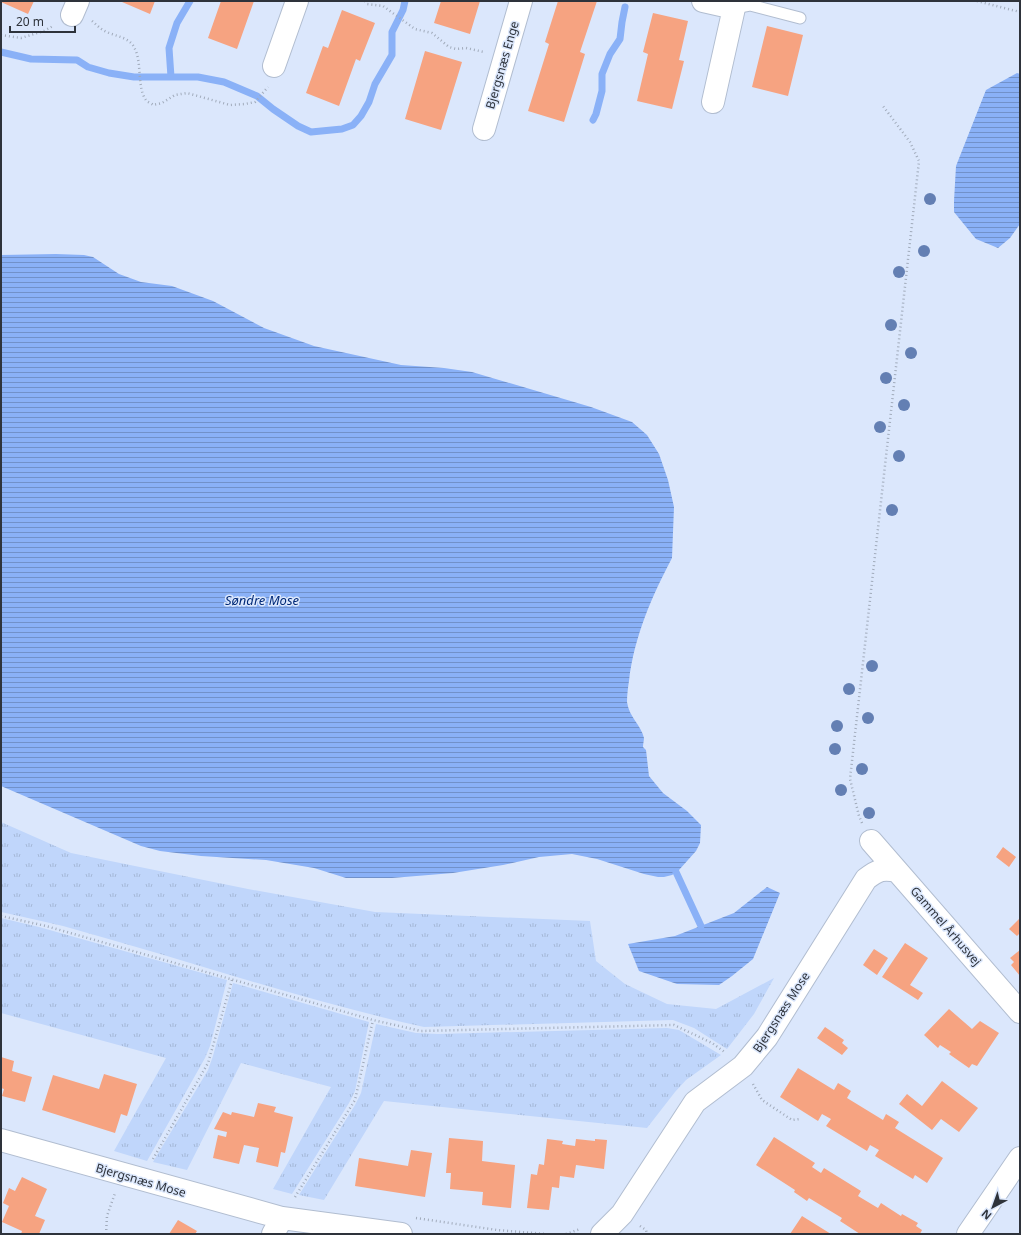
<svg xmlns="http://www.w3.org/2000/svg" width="1021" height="1235" font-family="'Noto Sans',sans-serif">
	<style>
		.grass { fill: url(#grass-tufts) }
		.water { fill: url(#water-rules) }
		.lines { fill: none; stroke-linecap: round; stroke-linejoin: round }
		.stream { stroke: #8ab1f7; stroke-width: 7 }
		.building { fill: #f6a381 }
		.service-casing { stroke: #b1bdd0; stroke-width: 13 }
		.minor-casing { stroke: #b1bdd0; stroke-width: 24 }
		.tertiary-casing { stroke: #b1bdd0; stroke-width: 24 }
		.path { stroke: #a1abbb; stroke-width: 2.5; stroke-dasharray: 1 3; stroke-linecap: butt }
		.service { stroke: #fff; stroke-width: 11 }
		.minor { stroke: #fff; stroke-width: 22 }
		.tertiary { stroke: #fff; stroke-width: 22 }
		.tree { fill: #637fb3 }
		.labels { text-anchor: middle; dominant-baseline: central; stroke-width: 3; stroke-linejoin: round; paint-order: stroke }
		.street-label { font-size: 12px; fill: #2e333b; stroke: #dbe7fc }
		.water-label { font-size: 13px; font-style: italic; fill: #012a78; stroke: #dbe7fc }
	</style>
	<defs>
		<pattern id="grass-tufts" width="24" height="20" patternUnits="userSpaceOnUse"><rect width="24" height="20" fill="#c0d6fb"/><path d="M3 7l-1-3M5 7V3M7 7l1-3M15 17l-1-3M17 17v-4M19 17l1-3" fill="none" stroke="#a5b8d8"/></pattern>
		<pattern id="water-rules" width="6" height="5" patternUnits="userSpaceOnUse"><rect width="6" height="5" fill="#8ab1f7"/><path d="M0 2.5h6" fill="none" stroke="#7191c9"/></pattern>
	</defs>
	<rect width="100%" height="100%" fill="#dbe7fc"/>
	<path class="grass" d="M1 822 71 853 248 889 375 912 590 921 596 961 625 984 667 1004 716 1009 774 978 754 1014 727 1049 694 1028 673 1020 424 1027C302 1000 183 959 63 926 43 921 22 917 1 912Z
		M1 918 39 927 227 980 210 1046 205 1058 147 1161 114 1151 166 1058 1 1013Z
		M233 983 369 1022 355 1091 349 1103 292 1194 273 1189 331 1087 241 1063 187 1170 153 1162 208 1070 213 1056Z
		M376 1024 416 1033 438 1034 667 1028 679 1030 721 1055 686 1080 675 1092 647 1128 384 1101 324 1200 299 1195 355 1105 361 1093Z"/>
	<path class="water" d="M1017 73 1020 74V224L1010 238 998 248 976 239 954 212V201L956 166 986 90Z
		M56 254 84 255 93 257 119 274 141 282 172 286 213 301 264 328 314 346 401 365 444 368 472 372 591 407 632 422 647 435 659 454 668 480 674 507 672 558C652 596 634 637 629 681 628 687 627 695 627 702 629 717 641 725 644 738 644 740 643 744 643 747L646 750 649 776 663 793 687 811 701 825 700 843 696 851 679 870 672 875 664 877H658L644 874 597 859 572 854 539 857 503 865 453 873 392 878H346L314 868 266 860 201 856 160 851 141 846 1 786V255Z
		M767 887 780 893 753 959 732 976 719 985 677 984 639 971 628 944 675 936 734 913Z"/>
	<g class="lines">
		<path class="stream" d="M1 52 31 59 77 60 88 67 109 73 134 77H198L224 82 257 96 273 109 298 126 311 132 342 129 353 125 361 116 369 102 375 84 392 55V32L403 10 405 1
			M171 77 169 48 177 23 190 1
			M593 120 596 114 602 91V74L610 54 620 39 622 22 625 7
			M676 872 701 926"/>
	</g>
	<path class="building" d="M1 1H34L28 14 1 2Z
		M123 1H155L150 14 122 2Z
		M221 1H254L237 49 208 38Z
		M441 1H480L470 34 434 23Z
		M558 1H597L580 52 585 54 564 122 528 111 549 44 545 42Z
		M342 10 375 23 360 61 356 59 339 106 306 93 323 46 328 48Z
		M653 13 688 21 679 60 684 61 672 109 637 101 648 54 643 52Z
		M767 26 803 35 788 96 752 87Z
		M425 51 462 62 441 130 405 119Z
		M1003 847 1016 857 1009 867 996 857Z
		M1020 918V933L1017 936 1009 929Z
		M905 943 928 958 910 985 923 993 918 1000 882 977Z
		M874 949 888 958 877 975 863 965Z
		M1020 950V976L1011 965 1014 962 1010 958Z
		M949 1009 972 1029 980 1021 999 1033 977 1066 972 1064 969 1068 949 1054 951 1052 940 1045 938 1048 924 1035Z
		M825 1027 844 1040 842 1043 848 1048 842 1055 817 1038Z
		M1 1057 14 1061 12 1071 32 1077 25 1102 2 1096 4 1089 1 1088Z
		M798 1068 834 1090 838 1083 851 1091 847 1098 883 1120 886 1114 899 1122 895 1128 943 1158 927 1183 915 1175 913 1179 875 1156 879 1150 870 1145 867 1151 826 1126 831 1119 822 1114 818 1121 780 1097Z
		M104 1074 137 1084 127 1116 121 1114 115 1133 42 1110 53 1075 99 1089Z
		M942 1081 978 1108 959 1132 941 1119 932 1130 899 1104 907 1094 922 1106Z
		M258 1103 276 1107 274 1112 293 1117 285 1153 281 1152 278 1167 256 1162 259 1148 244 1145 239 1164 213 1158 218 1135 226 1137 227 1132 214 1129 223 1112 231 1115 232 1112 254 1117Z
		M774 1137 815 1163 812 1167 821 1173 824 1168 861 1191 858 1196 878 1208 881 1203 901 1216 902 1214 918 1223 916 1226 922 1230 920 1234H869L867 1233 866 1234H860L840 1221 842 1218 809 1198 807 1201 794 1192 795 1190 756 1165Z
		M449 1138 483 1141 482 1161 515 1165 511 1208 482 1205 483 1192 450 1189 451 1173H446Z
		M547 1139 563 1141 562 1144 575 1146 576 1139 595 1141V1139L607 1140 604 1169 576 1165 574 1178 560 1176 559 1188 552 1187 549 1210 527 1208 531 1174 537 1175 539 1164 544 1165Z
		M411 1150 432 1153 425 1197 355 1186 359 1158 408 1166Z
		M22 1177 47 1189 35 1216 45 1220 39 1234H21L22 1231 2 1222 9 1206 3 1203 9 1188 15 1191Z
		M802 1216 831 1234H790Z
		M178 1220 197 1231 195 1234H169Z"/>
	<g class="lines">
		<g class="service-casing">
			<path id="service" d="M734 8 750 5 800 18"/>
		</g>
		<g class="minor-casing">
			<path id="minor" d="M703 1 734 8 713 102
				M72 15 78 1
				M274 66 297 1
				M484 129 521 1
				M871 841 1020 1012
				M1 1140 282 1218 401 1234
				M273 1234 282 1218
				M602 1234 622 1214 695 1102 743 1066 767 1037 866 879C878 870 882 868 897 871"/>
		</g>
		<g class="tertiary-casing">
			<path id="tertiary" d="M968 1234 1020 1158"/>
		</g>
		<path class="path" d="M365 1 367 4 383 6 415 29 432 33 449 47 456 49 466 48 484 52
			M977 1 1020 12
			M92 21C97 25 101 30 107 32 117 37 130 37 135 49 142 63 137 88 146 100 147 102 151 103 153 105L162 103 175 95 187 93 230 105 245 104 255 102 268 87
			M1 35 21 38 44 31 53 26
			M862 823 859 816 850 779 919 161 910 142 883 106
			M1 916 46 926 373 1020 421 1031 674 1025 712 1043 726 1053
			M753 1084 762 1100 792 1120 800 1119
			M153 1159 208 1063 232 980
			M295 1197 355 1100 373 1020
			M416 1218 497 1230 546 1234
			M640 1226 646 1230 647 1234
			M106 1234 107 1216 115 1193
			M566 1234 580 1229"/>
		<use href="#service" class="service"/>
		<use href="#minor" class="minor"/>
		<use href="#tertiary" class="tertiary"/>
	</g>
	<g class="tree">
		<circle cx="930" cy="199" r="6"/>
		<circle cx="924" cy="251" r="6"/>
		<circle cx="899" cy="272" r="6"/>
		<circle cx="891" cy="325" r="6"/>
		<circle cx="911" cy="353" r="6"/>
		<circle cx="886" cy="378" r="6"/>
		<circle cx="904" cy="405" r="6"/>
		<circle cx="880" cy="427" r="6"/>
		<circle cx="899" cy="456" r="6"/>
		<circle cx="892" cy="510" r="6"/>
		<circle cx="872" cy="666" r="6"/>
		<circle cx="849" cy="689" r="6"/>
		<circle cx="868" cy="718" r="6"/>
		<circle cx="837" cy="726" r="6"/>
		<circle cx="835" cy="749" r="6"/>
		<circle cx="862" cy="769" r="6"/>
		<circle cx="841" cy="790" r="6"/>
		<circle cx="869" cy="813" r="6"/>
	</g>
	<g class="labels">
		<g class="street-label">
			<text transform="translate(502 65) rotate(-74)">Bjergsnæs Enge</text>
			<text transform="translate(946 926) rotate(49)">Gammel Århusvej</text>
			<text transform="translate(781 1012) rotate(-57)">Bjergsnæs Mose</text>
			<text transform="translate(141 1180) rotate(16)">Bjergsnæs Mose</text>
		</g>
		<g class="water-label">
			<text x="262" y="600">Søndre Mose</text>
		</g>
	</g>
	<rect width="1021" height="1235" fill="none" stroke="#2e333b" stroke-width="4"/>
	<g transform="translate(993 1207) rotate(221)" stroke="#dbe7fc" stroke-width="3" paint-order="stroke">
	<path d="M0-3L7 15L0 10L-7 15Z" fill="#2e333b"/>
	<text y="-6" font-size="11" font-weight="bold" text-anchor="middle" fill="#2e333b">N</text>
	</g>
	<path d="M10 26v6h65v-6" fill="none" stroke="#2e333b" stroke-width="2"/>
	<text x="16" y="26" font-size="12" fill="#2e333b" stroke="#dbe7fc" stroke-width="3" paint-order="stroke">20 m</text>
</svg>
